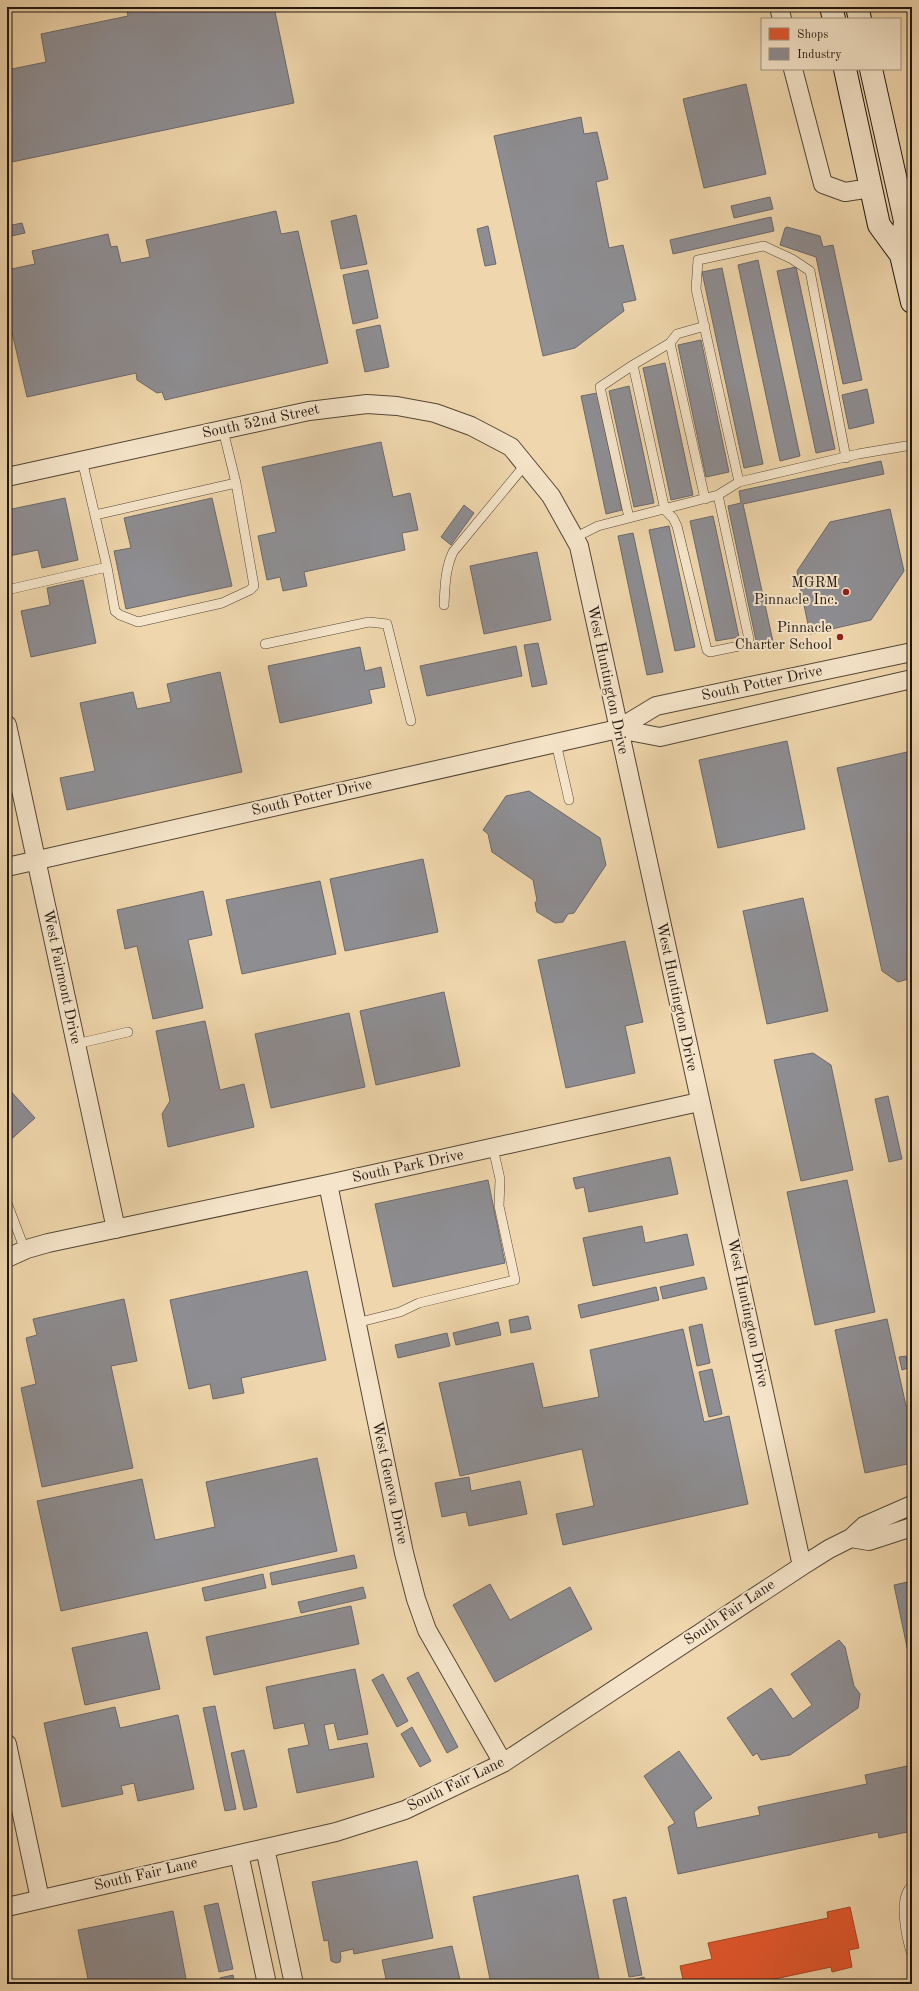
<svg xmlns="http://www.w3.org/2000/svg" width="919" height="1991" font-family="'Old Standard TT',serif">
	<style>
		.shops { fill: #e4572e; stroke: #aa4424 }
		.industry { fill: #8d8d92; stroke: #6d696a }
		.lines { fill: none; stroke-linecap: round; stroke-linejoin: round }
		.lane-casing { stroke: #544636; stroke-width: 10 }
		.street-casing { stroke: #544636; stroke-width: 20 }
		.secondary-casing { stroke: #21160e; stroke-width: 24 }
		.lane { stroke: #f5e4c9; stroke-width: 9 }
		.street { stroke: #f5e4c9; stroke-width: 18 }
		.secondary { stroke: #f5e4c9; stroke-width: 22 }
		.poi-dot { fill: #8f2418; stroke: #f5e4c9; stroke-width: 1.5 }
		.labels { text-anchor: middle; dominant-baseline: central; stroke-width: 4; stroke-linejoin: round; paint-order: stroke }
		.street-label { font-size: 15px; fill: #21160e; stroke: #f5e4c9 }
		.poi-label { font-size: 15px; fill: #21160e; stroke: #f5e4c9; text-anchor: end }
	</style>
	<rect width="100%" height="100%" fill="#efd6ac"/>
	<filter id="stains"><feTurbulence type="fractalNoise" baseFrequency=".005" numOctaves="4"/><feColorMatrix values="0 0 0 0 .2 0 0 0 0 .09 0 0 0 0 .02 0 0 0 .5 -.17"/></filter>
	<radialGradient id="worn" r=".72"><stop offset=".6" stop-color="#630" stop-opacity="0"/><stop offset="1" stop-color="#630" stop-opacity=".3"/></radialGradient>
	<path class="shops" d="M850 1907 859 1948 849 1950 852 1967 832 1972 831 1967 751 1984H684L680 1966 712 1959 708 1943 828 1918 827 1912Z"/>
	<path class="industry" d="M126 7H274L294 103 7 163V70L46 62 41 34 128 16Z
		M746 84 766 174 704 188 683 99Z
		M581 117 584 134 597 132 608 179 596 182 609 248 623 245 636 300 622 303 624 311 575 348 543 356 494 136Z
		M770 197 773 209 734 218 731 206Z
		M276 211 281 234 298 231 328 363 165 400 162 392 157 393 137 380 136 373 27 397 7 311V270L35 264 32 251 108 234 111 247 117 246 121 263 150 257 146 240Z
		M356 215 367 264 341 269 331 221Z
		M771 217 774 231 673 254 670 240Z
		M22 223 25 233 7 237V226Z
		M488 226 496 264 485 266 477 229Z
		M787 227 820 236 823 247 833 245 862 380 843 384 816 257 780 245 785 228Z
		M758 260 800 456 780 461 738 265Z
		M796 267 835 449 816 453 777 271Z
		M722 268 763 464 744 468 702 272Z
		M368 270 378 318 353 324 343 275Z
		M380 325 389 367 365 372 356 330Z
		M701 340 729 472 706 477 678 345Z
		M665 363 693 495 671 500 643 368Z
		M629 386 654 503 634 507 609 391Z
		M867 389 874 423 849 429 842 395Z
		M597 393 622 510 606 514 581 396Z
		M381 442 393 497 410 493 418 530 402 533 405 550 304 572 307 586 283 591 280 577 267 580 258 536 276 532 262 467Z
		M881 461 884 474 743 504 774 646 758 650 728 506 741 503 739 491Z
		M65 498 78 560 42 568 38 550 9 556 7 545V510Z
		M212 498 232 586 126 609 114 551 131 548 124 518Z
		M464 505 474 513 451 545 441 537Z
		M890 509 904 571 871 620 810 634 797 571 830 522Z
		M713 516 739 637 716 641 690 521Z
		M669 526 695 647 675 651 649 530Z
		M633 533 663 672 647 675 618 536Z
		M537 552 551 620 484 634 470 566Z
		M83 580 96 643 31 657 21 611 50 605 47 588Z
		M538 643 547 684 532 687 524 645Z
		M516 646 522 676 427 696 420 666Z
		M360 647 365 671 381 667 385 687 369 690 372 703 280 723 268 666Z
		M220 672 242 772 67 810 60 778 95 771 80 703 133 692 137 709 171 702 167 684Z
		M787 741 805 829 718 848 699 760Z
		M907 752 912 775V782L908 783 912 803V978L898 982 882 971 837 768Z
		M529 791 600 838 606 865 574 913 568 914 563 922 555 923 537 912 535 903 537 900 533 880 492 852 488 834 483 830 506 796Z
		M423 859 438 932 345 951 330 879Z
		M320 881 336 954 242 974 226 900Z
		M203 891 212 935 188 940 203 1008 153 1019 137 946 125 949 117 910Z
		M803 898 828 1011 767 1024 743 911Z
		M625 941 643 1022 625 1026 635 1073 566 1088 538 960Z
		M444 992 460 1066 376 1085 360 1011Z
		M349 1013 365 1087 271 1108 255 1034Z
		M205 1021 220 1090 244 1084 254 1127 168 1147 162 1114 170 1101 156 1031Z
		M813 1053 831 1065 853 1170 801 1181 774 1060Z
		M7 1087 35 1118 7 1143Z
		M888 1096 902 1159 889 1162 875 1099Z
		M670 1157 678 1194 589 1212 584 1187 576 1189 573 1178Z
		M488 1180 505 1263 393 1287 375 1204Z
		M847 1180 875 1312 815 1325 787 1192Z
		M642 1226 645 1243 687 1234 694 1265 593 1286 583 1238Z
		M307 1271 326 1360 241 1378 244 1393 213 1399 210 1384 189 1389 170 1300Z
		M704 1277 707 1289 663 1299 660 1287Z
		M656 1287 659 1300 581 1318 578 1305Z
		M124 1299 137 1361 111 1366 133 1468 42 1487 21 1388 36 1384 26 1338 37 1335 33 1319Z
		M528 1316 531 1329 511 1333 509 1320Z
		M887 1319 906 1406 912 1404V1463L865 1473 835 1330Z
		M498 1322 501 1335 456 1345 453 1333Z
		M702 1324 710 1363 697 1366 689 1327Z
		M683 1329 704 1422 729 1416 748 1504 563 1545 556 1514 594 1506 582 1449 460 1476 439 1383 533 1363 543 1408 599 1397 590 1350Z
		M447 1333 450 1346 398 1358 395 1345Z
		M906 1356 908 1368 902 1370 899 1357Z
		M712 1369 722 1414 709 1417 699 1372Z
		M317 1458 337 1551 61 1611 37 1501 142 1479 155 1540 215 1527 206 1482Z
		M469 1477 471 1491 520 1481 527 1514 469 1526 466 1512 442 1517 435 1483Z
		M354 1555 357 1568 272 1585 270 1573Z
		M263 1574 266 1588 205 1601 202 1588Z
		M912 1581V1671L894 1585Z
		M490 1584 510 1620 570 1587 592 1629 495 1682 453 1605Z
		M363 1587 366 1598 301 1613 298 1602Z
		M351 1606 359 1644 214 1675 206 1637Z
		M147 1632 160 1689 85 1705 72 1648Z
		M839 1640 845 1647 854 1686 860 1694 858 1708 790 1755 761 1760 757 1753 753 1756 727 1718 771 1688 793 1719 812 1705 791 1674Z
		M355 1669 368 1734 338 1740 334 1723 324 1725 329 1750 367 1743 374 1777 297 1793 288 1749 309 1745 304 1723 274 1729 266 1687Z
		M418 1672 458 1747 447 1753 407 1678Z
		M383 1674 408 1721 397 1727 372 1680Z
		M215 1706 236 1809 225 1811 203 1708Z
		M115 1707 120 1728 178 1715 194 1789 138 1801 134 1783 121 1786 123 1794 62 1807 44 1723Z
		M412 1727 431 1761 420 1767 401 1734Z
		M244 1750 257 1807 244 1810 231 1753Z
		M679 1751 712 1798 694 1812 697 1828 760 1815 758 1807 867 1784 865 1775 912 1765V1831L879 1838 878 1832 678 1874 668 1827 675 1823 644 1776Z
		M417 1861 433 1938 354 1954 353 1949 340 1952 341 1957 340 1962 336 1963 331 1961 328 1940 324 1941 312 1882Z
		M578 1875 600 1984H491L473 1897Z
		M626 1897 642 1975 629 1977 613 1900Z
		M218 1903 233 1969 219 1972 204 1906Z
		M173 1911 187 1984H89L78 1930Z
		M452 1946 461 1984H387L382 1960Z
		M233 1975 235 1984H221L220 1978Z
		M644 1977 646 1984H632L631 1980Z"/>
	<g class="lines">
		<g class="lane-casing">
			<path id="lane" d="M670 343 633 365 665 510 673 518 677 526 707 650 710 652 739 646 749 639 718 495
				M739 482 696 289 698 260 764 246 792 259 810 271 846 458
				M705 499 670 343 677 334 705 326
				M95 515 236 483 223 430
				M629 518 600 387 633 365
				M574 538 598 526 718 495 739 482 858 454 912 445
				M107 567 115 611 120 615 138 622 222 603 250 590 254 586 236 483
				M7 590 107 567 82 460
				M444 605C445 587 445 569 453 552L525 465
				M265 644 369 622 387 624 411 721
				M556 743 569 800
				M76 1044 128 1032
				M7 1203 25 1250
				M356 1323 400 1312 419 1303 515 1280 499 1206 500 1179 493 1148
				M912 1886C897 1898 907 1940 912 1955"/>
		</g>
		<g class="street-casing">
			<path id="street" d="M779 7 782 19
				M793 69 823 184 845 192 871 188
				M7 477 309 411 367 404 397 406 435 413 471 426 511 447 551 496 579 546 802 1566
				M7 725 116 1229
				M618 729 660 737 912 679
				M7 867 618 729 656 706 912 652
				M328 1184 404 1553 416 1599 427 1630 503 1763
				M7 1258 27 1249 48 1243 328 1184 699 1102
				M851 1538 869 1541 912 1527
				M7 1744 40 1899
				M265 1848 294 1984
				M239 1854 267 1984
				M7 1907 336 1832 405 1810 503 1763 802 1566 829 1549 851 1538 864 1526 912 1505"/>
		</g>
		<g class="secondary-casing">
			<path id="secondary" d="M831 7 834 19
				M857 7 860 19
				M845 69 879 225 901 255
				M871 69 905 221 901 255 912 302"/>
		</g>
		<use href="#lane" class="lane"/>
		<use href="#street" class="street"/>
		<use href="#secondary" class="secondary"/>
	</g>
	<g class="poi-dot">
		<circle cx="846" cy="592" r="4"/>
		<circle cx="840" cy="637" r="4"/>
	</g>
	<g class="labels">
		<g class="street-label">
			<text transform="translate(261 422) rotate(-12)">South 52nd Street</text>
			<text transform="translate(607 680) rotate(78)">West Huntington Drive</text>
			<text transform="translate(762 684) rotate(-12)">South Potter Drive</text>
			<text transform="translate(312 798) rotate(-13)">South Potter Drive</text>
			<text transform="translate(61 977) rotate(78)">West Fairmont Drive</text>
			<text transform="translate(676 997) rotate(78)">West Huntington Drive</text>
			<text transform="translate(408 1167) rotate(-12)">South Park Drive</text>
			<text transform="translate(747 1313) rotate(78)">West Huntington Drive</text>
			<text transform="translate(389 1483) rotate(78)">West Geneva Drive</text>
			<text transform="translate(730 1613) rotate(-34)">South Fair Lane</text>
			<text transform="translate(456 1785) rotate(-26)">South Fair Lane</text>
			<text transform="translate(146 1875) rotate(-13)">South Fair Lane</text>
		</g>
		<g class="poi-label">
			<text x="838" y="583">MGRM<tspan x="838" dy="17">Pinnacle Inc.</tspan></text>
			<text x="832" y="628">Pinnacle<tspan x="832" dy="17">Charter School</tspan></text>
		</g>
	</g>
	<rect width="919" height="1991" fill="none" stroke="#efd6ac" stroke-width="24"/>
	<rect x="8" y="8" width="903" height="1975" fill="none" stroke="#21160e" stroke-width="2"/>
	<rect x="12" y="12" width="895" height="1967" fill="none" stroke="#21160e"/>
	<rect x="761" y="18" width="140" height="52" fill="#f5e4c9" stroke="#a0927e"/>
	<rect x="769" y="28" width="20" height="12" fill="#e4572e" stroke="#a0927e"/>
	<text x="797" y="38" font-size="12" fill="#21160e">Shops</text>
	<rect x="769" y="48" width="20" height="12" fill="#8d8d92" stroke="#a0927e"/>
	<text x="797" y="58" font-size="12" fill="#21160e">Industry</text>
	<rect width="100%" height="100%" filter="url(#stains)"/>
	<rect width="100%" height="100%" fill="url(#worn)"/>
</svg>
